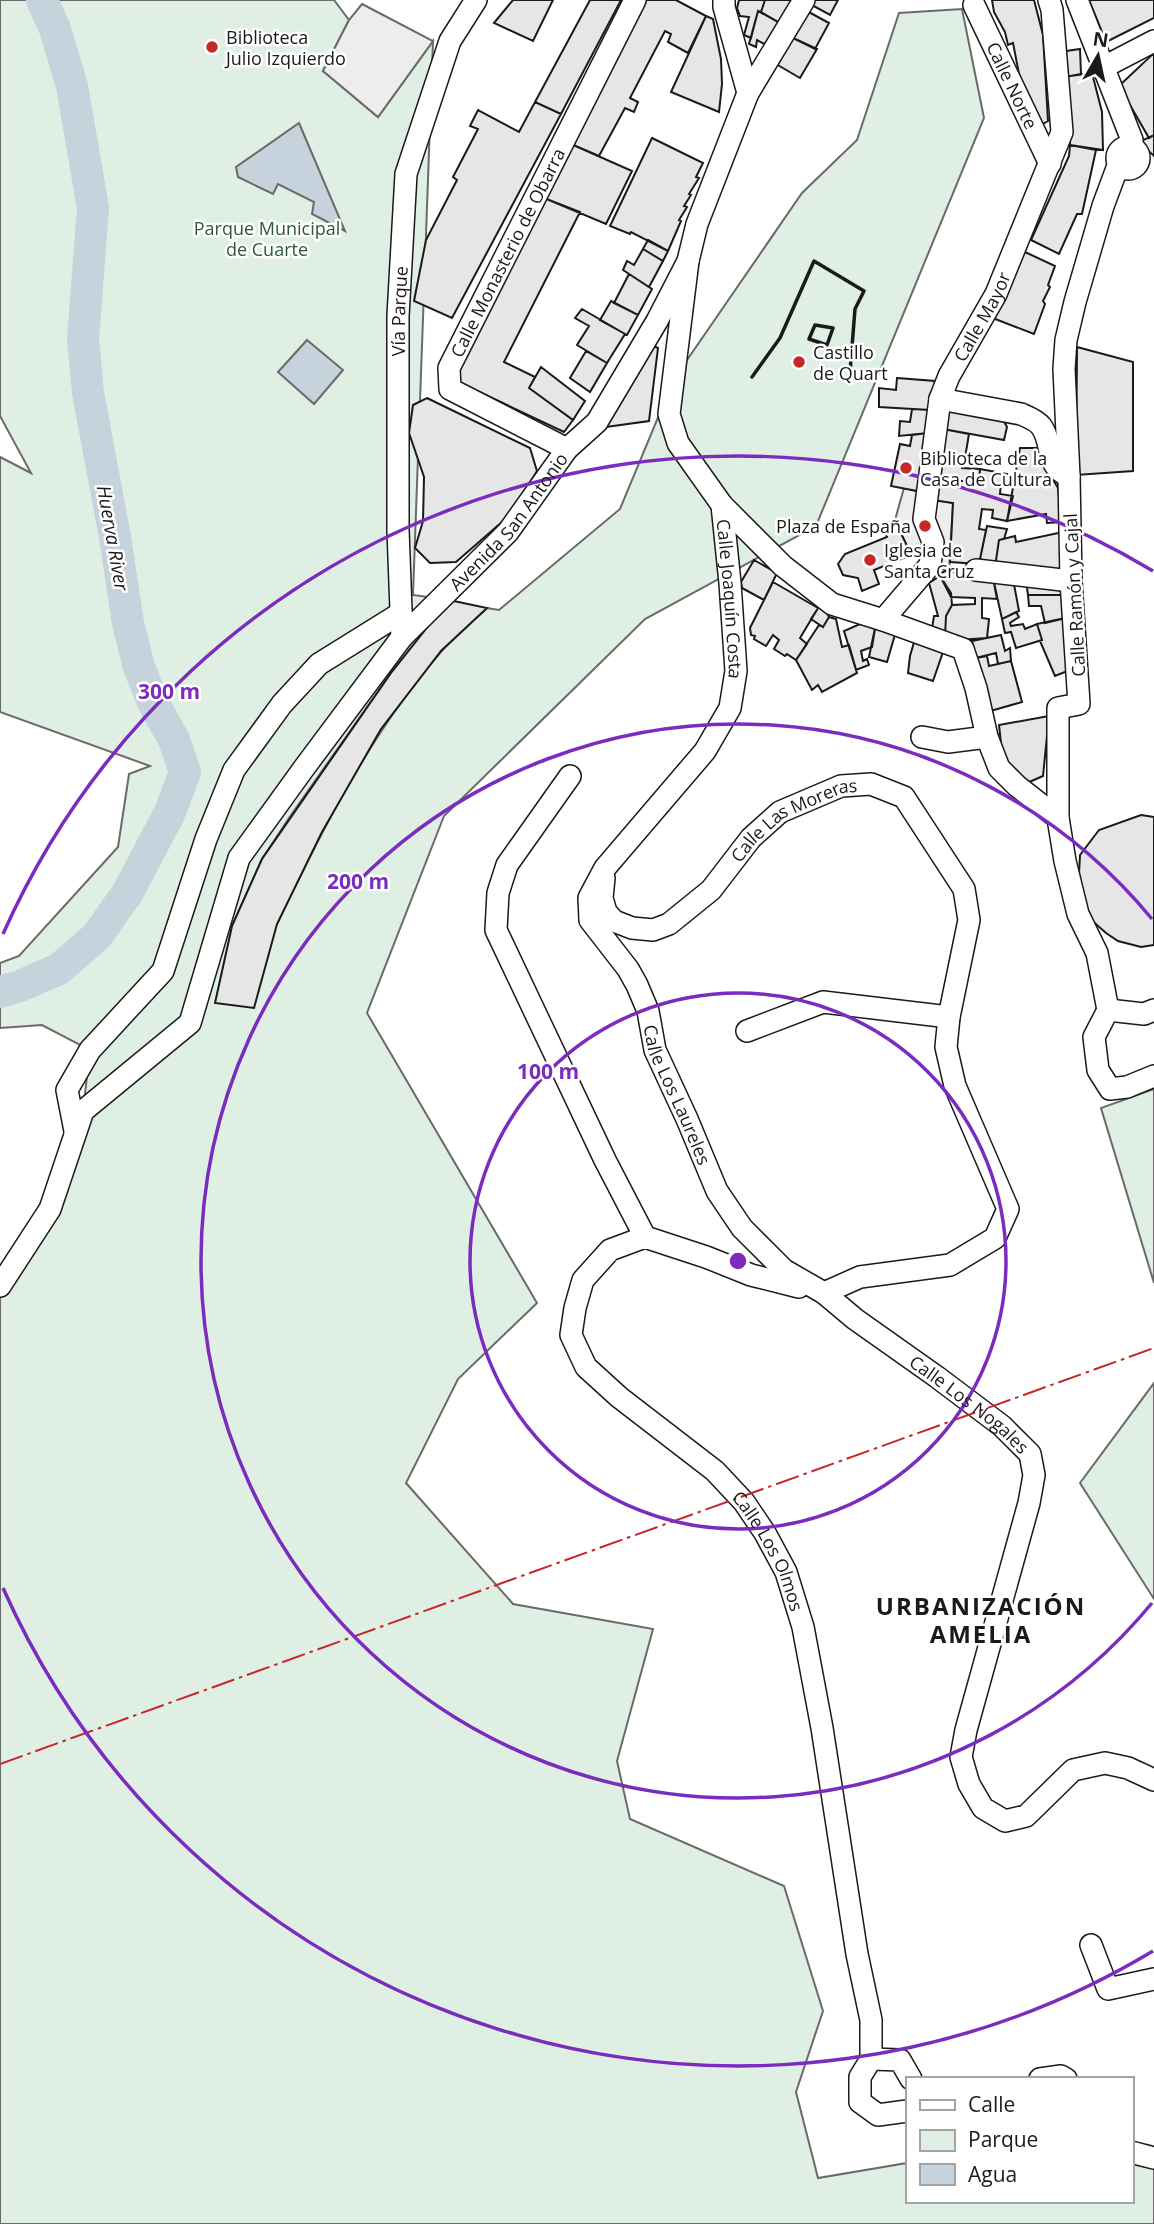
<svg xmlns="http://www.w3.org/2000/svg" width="1154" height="2224" font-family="'Open Sans',sans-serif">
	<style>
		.green { fill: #e0efe3; stroke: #6a6a6a; stroke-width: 2 }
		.parking { fill: #ededed; stroke: #6a6a6a; stroke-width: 2 }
		.water { fill: #c6d2dc; stroke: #6a6a6a; stroke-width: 2 }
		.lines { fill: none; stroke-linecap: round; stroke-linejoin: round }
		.river { stroke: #c6d2dc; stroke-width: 32 }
		.building { fill: #e6e6e6; stroke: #1a1a1a; stroke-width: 2 }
		.minor-casing { stroke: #1a1a1a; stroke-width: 24 }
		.minor { stroke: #fff; stroke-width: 21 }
		.wall { stroke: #1a1a1a; stroke-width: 3.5 }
		.power { stroke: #c62828; stroke-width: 2; stroke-dasharray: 24 5 3.5 5; stroke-linecap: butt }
		.ring { fill: none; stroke: #7b2cbf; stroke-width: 3.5 }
		.poi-dot { fill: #c62828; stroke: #fff; stroke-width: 2.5 }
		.labels { text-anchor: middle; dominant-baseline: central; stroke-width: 5; stroke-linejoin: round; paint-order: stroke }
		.poi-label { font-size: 18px; fill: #1a1a1a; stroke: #fff; text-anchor: start }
		.street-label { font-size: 18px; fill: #1a1a1a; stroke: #fff }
		.park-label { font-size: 18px; fill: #2b5a34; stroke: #fff }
		.water-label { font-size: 19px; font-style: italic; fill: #1a1a1a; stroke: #fff }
		.district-label { font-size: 24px; font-weight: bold; letter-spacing: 2px; fill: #1a1a1a; stroke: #fff }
		.centre { fill: #7b2cbf; stroke: #fff; stroke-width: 3.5 }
		.ring-label { font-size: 21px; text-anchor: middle; font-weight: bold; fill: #7b2cbf; stroke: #fff; stroke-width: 5; stroke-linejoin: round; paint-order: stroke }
	</style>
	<rect width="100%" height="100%" fill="#fff"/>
	<path class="green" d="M0 0H334L349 20 323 71 378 117 433 41 413 595 449 600 391 673 291 815 262 859 232 926 277 924C323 828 370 734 440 653 454 636 471 622 487 608L499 610 620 509 674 379 802 193 857 140 899 13 962 9 984 118 816 526 645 619 444 816 367 1013 537 1303 458 1379 406 1483 513 1604 653 1629 617 1761 630 1819 784 1886 823 2011 796 2092 818 2178 907 2163V2201H1131V2164L1154 2169V2224H0V1286L50 1208 83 1111 90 1050 42 1025 0 1028V963L19 956 118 847 129 774 150 766 0 712V457L31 473 0 416Z
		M1154 1089V1283L1101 1108Z
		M1154 1383V1599L1080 1483Z"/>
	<path class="parking" d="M362 4 433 41 378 117 323 71 349 20Z
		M904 488 917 491 933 500 953 503 949 572 911 555 895 520Z"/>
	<path class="water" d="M299 123 345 231 312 214 314 202 278 184 273 194 238 177 236 167Z
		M307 340 343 370 314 404 278 372Z"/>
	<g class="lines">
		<path class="river" d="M0 992 20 986 59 969 97 936 128 892 170 812 185 772 174 740 153 702 139 667 128 623 115 537 88 393 83 339 93 208 72 86 55 29 42 0"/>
	</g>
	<path class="building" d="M513 0H553L533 41 494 23Z
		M590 0H621L561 114 535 102Z
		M645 0H676L706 16 688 53 668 42 671 34 665 31 630 98 638 102 634 112 625 108 599 156 571 144Z
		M739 0H765L761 12 758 11 751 38 744 35 749 17 740 16 737 8Z
		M765 0H794L780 23 761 12Z
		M812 0H838L830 15 810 4Z
		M992 0H1034L1043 35 1048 121 1039 126 1019 74 1013 43 1008 45 1005 32 994 12Z
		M1089 0H1154V18L1106 42Z
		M805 10 829 23 815 49 791 37Z
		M758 11 780 23 768 46 757 40 756 47 749 44Z
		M706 16 713 19 721 59 722 84 719 112 671 92Z
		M791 37 817 49 800 78 776 64Z
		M1080 49 1081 74 1060 78 1059 52Z
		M1154 53V135L1149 138 1119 86Z
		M1092 73 1102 112 1103 150 1070 145V112L1063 77Z
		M535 102 561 114 452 318 414 301 426 240 457 180 453 177 478 129 470 126 478 110 519 132Z
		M1154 135V156L1139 142Z
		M652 138 703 163 696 177 699 178 689 194 691 195 684 206 687 207 679 220 681 221 668 251 631 232 630 234 610 226Z
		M571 144 632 171 606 224 544 198Z
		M1070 145 1096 150 1082 214H1077L1059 254 1031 240 1069 156Z
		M544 198 580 212 504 362 535 377 529 388 573 420 564 432 454 380Z
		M648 240 668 251 663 261 643 249Z
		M643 249 663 261 649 287 623 270 627 261 634 265Z
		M1025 252 1055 266 1048 285 1050 287 1043 301 1045 304 1034 334 990 317Z
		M629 274 652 289 638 315 614 303Z
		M611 301 638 315 627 335 600 320Z
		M582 309 625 334 607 363 577 345 589 326 575 318Z
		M646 343 658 348 649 421 606 427Z
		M1077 347 1133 362V471L1076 475Z
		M586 351 607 363 590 392 570 378Z
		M541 367 585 401 573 420 529 388Z
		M897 378 935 381 930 410 879 407V388L896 390Z
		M427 398 530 448 537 471 510 515 456 562 430 563 415 548 423 521 424 477 409 433 413 405Z
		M947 406 1001 416 1007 427 1004 440 943 429Z
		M912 409 930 410 928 433 899 436 900 421 910 422Z
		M943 429 969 434 964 464 937 461Z
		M928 433 917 491 891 486 900 444 910 446 912 435Z
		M1020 448H1041L1040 457 1058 488 1062 522 1047 523 1046 514 1007 521Z
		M935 461 962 464V468L980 469 979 483 953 480V483L934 482Z
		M980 469 1007 474 1004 483H1001L1000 494 1013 496 1007 521 992 518 993 510 982 509 979 529 986 530 979 564 950 562 953 503 933 500 934 482 953 483V480L979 483Z
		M895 520 911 555 874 570 879 584 862 591 858 578 843 575 838 564 845 554 887 537 882 526Z
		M987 526 1007 529 1004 539 999 540 995 567 979 564Z
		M1063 532 1061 575 995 567 999 540 1015 536 1016 542Z
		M754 560 777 573 764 600 742 588 741 582Z
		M945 571 993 578 997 599 982 598V618L989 619 987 638 958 640 945 636 946 616 952 605 975 604V598L951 597 939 574Z
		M940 576 951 593 952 605 946 616 945 636 931 634 934 616H938L929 583Z
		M993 578 1013 579 1019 611 1002 619Z
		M1026 581 1067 585V595H1028Z
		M773 582 818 608 800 638 807 644 796 660 787 654 785 656 774 649 779 640 773 635 766 646 754 639 755 636 751 635 750 628Z
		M1028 595H1067L1070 617 1045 623 1041 606H1029Z
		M449 600 487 608 441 651 381 729 322 832 277 924 254 1008 215 1003 232 926 262 859 391 673Z
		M822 602 829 617 823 627 811 619Z
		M1016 612 1019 617 1010 623 1011 626 1023 624 1025 629 1037 624 1042 640 1016 648 1011 632 1005 633 1002 619Z
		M829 617 836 619 842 647 849 645 857 673 822 692 818 685 812 690 796 660 819 625 823 627Z
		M1070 617V670L1055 676 1040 641 1042 640 1037 624Z
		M876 623 872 647 861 651 863 661 867 659 869 665 856 670 844 631 860 624Z
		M876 623 896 631 887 662 869 657Z
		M1001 635 1005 651 1010 648 1011 661 998 664 996 653 976 658 972 641Z
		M915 639 944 649 933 681 908 673 910 656Z
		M987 656 989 666 1011 661 1022 702 987 712 976 658Z
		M1049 716 1043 776 1027 783 1007 768 1002 752 999 725Z
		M1141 815 1154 817V945L1141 947 1118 941 1106 933 1089 918 1078 892 1080 855 1099 830Z"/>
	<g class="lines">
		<g class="minor-casing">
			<g id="minor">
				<path d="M724 0V7L748 93"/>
				<path d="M1077 0 1132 140V148"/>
				<path id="s1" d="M974 5 1050 164"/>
				<path d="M1104 67 1154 41"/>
				<circle cx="1128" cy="158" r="11"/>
				<path id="s2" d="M688 261 669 414 678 443 722 505 730 583 736 671 730 708 705 751 605 868 589 898 590 920 628 969 637 985 648 1011 655 1050 687 1119 717 1191 742 1228 784 1270 824 1293 855 1319 937 1377 1002 1426 1030 1454 1034 1475 1029 1503 966 1730 961 1757 969 1784 983 1808 1005 1821 1026 1816 1073 1770 1105 1763 1128 1768 1154 1780"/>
				<path d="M940 399 1021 414C1028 417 1036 420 1041 426 1054 443 1044 466 1069 476"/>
				<path id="s3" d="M567 449 450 389 449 368 635 0"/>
				<path d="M722 505 783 566 832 604 883 620 963 649 976 688 987 737 999 768 1017 786 1058 818"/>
				<path d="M976 570 1071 581"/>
				<path id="s4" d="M883 620 930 565 933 542 924 519 940 399 949 376 996 294 1062 132 1052 10 1049 0"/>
				<path id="s5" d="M402 637 398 530V316L406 174 450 41 476 0"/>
				<path d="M922 737 948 742 987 737"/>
				<path d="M570 776 507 865 498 893 496 930 605 1160 645 1237"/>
				<path id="s6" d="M604 878 602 898 606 912 614 921 632 928 653 930 669 924 711 890 751 838 780 812 841 786 871 784 904 797 964 889 969 920 949 1017 946 1047 955 1086 1008 1209 995 1238 950 1265 860 1277 824 1293"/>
				<path d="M1108 1010 1097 953 1078 914 1065 861 1058 818V708L1079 704 1071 581 1069 476 1064 369 1066 340 1075 302 1103 206 1119 163"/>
				<path d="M1108 1010 1094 1037 1098 1070 1110 1089 1127 1087 1154 1076"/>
				<path d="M1108 1010 1144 1014 1154 1010"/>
				<path d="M747 1031 823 1002 949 1017"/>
				<path d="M75 1131 67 1090 90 1050 163 971 206 839 234 770 282 704 319 664 401 613"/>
				<path id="s7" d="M0 1286 50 1209 83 1111 190 1023 239 858 304 768 402 637 508 532 567 449 597 422 657 321 688 261 697 224 748 93 804 0"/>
				<path id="s8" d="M799 1287 751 1275 706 1257 645 1237 610 1250 583 1280 575 1308 571 1335 586 1367 619 1397 715 1471 744 1502 765 1533 786 1572 803 1627 822 1728 857 1954 871 2020V2059L860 2077V2102L878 2115 907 2111"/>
				<path d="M1091 1945 1108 1989 1154 1979"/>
				<path d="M871 2059 900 2060 911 2079"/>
				<path d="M1040 2079 1061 2076 1066 2079"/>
				<path d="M1131 2152 1154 2158"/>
			</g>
		</g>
		<use href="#minor" class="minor"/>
		<path class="wall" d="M815 325 833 328 827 345 809 339Z
			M752 377 780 338 814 261 864 291 855 309 850 372"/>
		<path class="power" d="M0 1764 1154 1348"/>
	</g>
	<g class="ring">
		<circle cx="738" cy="1261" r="268"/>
		<path d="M1152 1603A537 537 0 1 1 1152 919"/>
		<path d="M1153 1951A805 805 0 0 1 3 1588M3 934A805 805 0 0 1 1153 571"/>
	</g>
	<g class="poi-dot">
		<circle cx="212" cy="47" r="7"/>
		<circle cx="799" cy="362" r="7"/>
		<circle cx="906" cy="468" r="7"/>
		<circle cx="925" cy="526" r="7"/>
		<circle cx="870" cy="560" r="7"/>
	</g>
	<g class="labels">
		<g class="poi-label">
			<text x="226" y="37">Biblioteca<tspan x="226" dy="21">Julio Izquierdo</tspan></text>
			<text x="813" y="352">Castillo<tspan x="813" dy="21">de Quart</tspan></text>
			<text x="920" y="458">Biblioteca de la<tspan x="920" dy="21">Casa de Cultura</tspan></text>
			<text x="911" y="526" text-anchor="end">Plaza de España</text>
			<text x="884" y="550">Iglesia de<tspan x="884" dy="21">Santa Cruz</tspan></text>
		</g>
		<g class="street-label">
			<text stroke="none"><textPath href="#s1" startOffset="89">Calle Norte</textPath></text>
			<text stroke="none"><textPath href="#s3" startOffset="282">Calle Monasterio de Obarra</textPath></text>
			<text stroke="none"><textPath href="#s5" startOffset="326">Vía Parque</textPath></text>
			<text stroke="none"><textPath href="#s4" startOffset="334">Calle Mayor</textPath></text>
			<text stroke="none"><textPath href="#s7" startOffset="938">Avenida San Antonio</textPath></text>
			<text transform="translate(1074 595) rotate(-93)">Calle Ramón y Cajal</text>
			<text stroke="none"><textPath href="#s2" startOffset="355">Calle Joaquín Costa</textPath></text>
			<text stroke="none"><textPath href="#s6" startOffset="271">Calle Las Moreras</textPath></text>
			<text stroke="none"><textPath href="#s2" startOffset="922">Calle Los Laureles</textPath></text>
			<text stroke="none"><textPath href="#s2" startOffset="1360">Calle Los Nogales</textPath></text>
			<text stroke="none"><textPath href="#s8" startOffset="595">Calle Los Olmos</textPath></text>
		</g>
		<g class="park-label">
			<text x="267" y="228">Parque Municipal<tspan x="267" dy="21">de Cuarte</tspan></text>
		</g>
		<g class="water-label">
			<text transform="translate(113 538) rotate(80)">Huerva River</text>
		</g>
		<g class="district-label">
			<text x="981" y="1605">URBANIZACIÓN<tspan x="981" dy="28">AMELIA</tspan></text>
		</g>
	</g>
	<circle cx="738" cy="1261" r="10" class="centre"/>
	<g class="ring-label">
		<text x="169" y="699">300 m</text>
		<text x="358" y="889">200 m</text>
		<text x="548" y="1079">100 m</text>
	</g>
	<rect x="906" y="2077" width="228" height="126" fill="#ffffff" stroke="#a3a3a3" stroke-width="2"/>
	<rect x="920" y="2100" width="35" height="10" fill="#ffffff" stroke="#a3a3a3" stroke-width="2"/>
	<text x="968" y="2112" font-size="21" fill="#1a1a1a">Calle</text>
	<rect x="920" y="2130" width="35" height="21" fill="#e0efe3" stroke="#a3a3a3" stroke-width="2"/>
	<text x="968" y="2147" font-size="21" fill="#1a1a1a">Parque</text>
	<rect x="920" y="2164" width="35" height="21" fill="#c6d2dc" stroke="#a3a3a3" stroke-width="2"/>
	<text x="968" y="2182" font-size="21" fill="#1a1a1a">Agua</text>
	<g transform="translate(1098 56) rotate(9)" stroke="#ffffff" stroke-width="5" paint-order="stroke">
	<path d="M0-5L12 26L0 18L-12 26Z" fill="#1a1a1a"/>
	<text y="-10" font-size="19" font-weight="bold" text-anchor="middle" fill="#1a1a1a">N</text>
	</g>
</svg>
